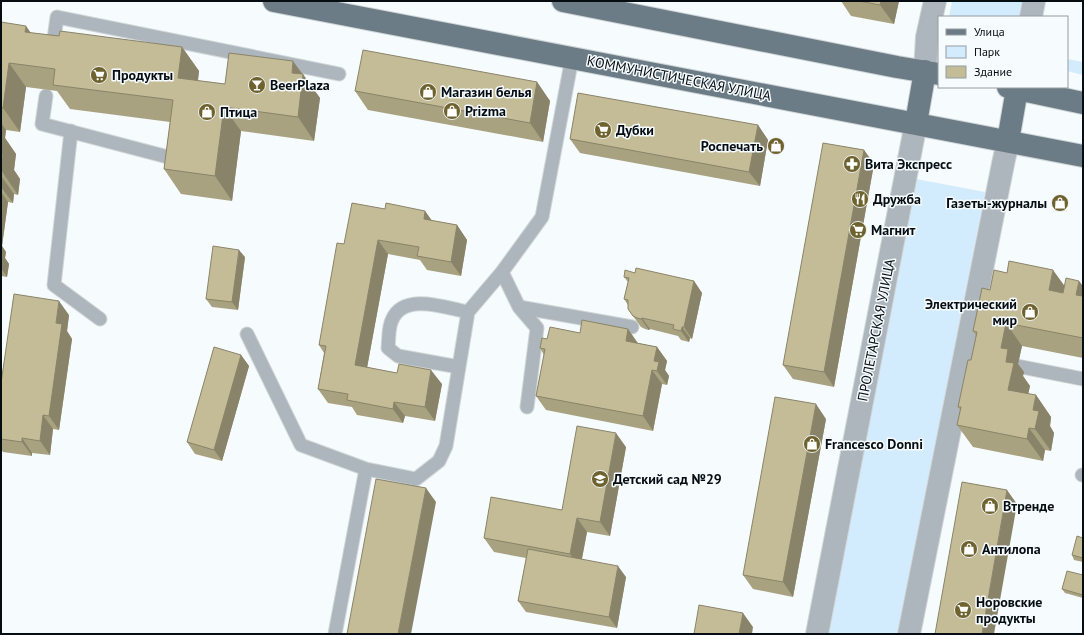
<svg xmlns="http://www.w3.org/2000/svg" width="1084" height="635" font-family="'PT Sans',sans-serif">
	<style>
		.green { fill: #d2ecfd }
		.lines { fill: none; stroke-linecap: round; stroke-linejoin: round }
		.lane-casing { stroke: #d0d5d8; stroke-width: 15 }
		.street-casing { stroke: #d0d5d8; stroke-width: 24 }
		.primary-casing { stroke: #d0d5d8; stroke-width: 24 }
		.lane { stroke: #adb6bc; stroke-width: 13 }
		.street { stroke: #adb6bc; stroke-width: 22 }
		.primary { stroke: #6c7c87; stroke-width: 22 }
		.wall { fill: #a9a281 }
		.shaded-wall { fill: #898469 }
		.building { fill: #c4bc96; stroke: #898469 }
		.labels { text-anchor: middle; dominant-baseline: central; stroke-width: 3; stroke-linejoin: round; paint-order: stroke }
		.poi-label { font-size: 14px; font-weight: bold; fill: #060d12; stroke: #f6fbfe; text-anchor: start }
		.street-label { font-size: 14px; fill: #060d12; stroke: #f6fbfe }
	</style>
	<rect width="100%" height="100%" fill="#f6fbfe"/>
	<path class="green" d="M952 1H1022L1019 17H949Z
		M1067 59 1083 62V75L1067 71Z
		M916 179 985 192 898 634H827Z"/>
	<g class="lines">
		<g class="lane-casing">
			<path id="lane" d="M53 46 57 17 339 74
				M46 96 42 124 168 157
				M71 131 54 285 100 319
				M502 272 519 307 537 328 527 407
				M519 307 632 327
				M247 334 301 445 366 469 335 634
				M1017 366 1083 379
				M459 367 398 356 388 348C389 340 388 328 392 320 404 292 446 308 468 312
				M366 469 416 479 439 461 446 446 468 312 502 272 542 217 572 58
				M1082 475H1083"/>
		</g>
		<g class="street-casing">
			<path id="street" d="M1031 17 1034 1
				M925 71 927 37 935 1
				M817 634 916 123
				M909 634 1003 164 1008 141"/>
		</g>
		<g class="primary-casing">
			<path id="primary" d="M274 1 1083 156
				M563 1 897 67 939 74
				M1008 87 1083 103
				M916 123 925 71
				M1008 141 1017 89"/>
		</g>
		<use href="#lane" class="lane"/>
		<use href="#street" class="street"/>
		<use href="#primary" class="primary"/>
	</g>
	<path class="wall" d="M841 1H899L894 24 851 16Z
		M1 22 31 33 59 36 182 47 199 71 198 81 225 84 303 74 320 98 314 141 241 131 232 201 181 194 164 169 170 122 70 109 57 91 26 87 20 132 6 130 5 138 16 154 14 170 20 179 18 195 14 194 13 203 8 202 2 246 6 252 5 258 9 264 7 277 1 276Z
		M537 82 550 101 543 142 368 110 355 91Z
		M758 125 768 140 760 186 580 153 570 139Z
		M864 150 874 164 834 387 793 379 783 365Z
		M385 209 425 211 432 221 457 225 467 240 461 276 427 270 420 260 388 254 367 367 442 384 435 421 405 416 403 423 357 415 352 407 328 403 318 389 324 353 319 345 344 244Z
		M245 257 238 310 212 307 206 299Z
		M635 273 694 281 702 293 692 339 690 338 689 342 681 340 678 336 650 329 649 330 645 329 641 327 628 309V305L624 299 628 282 624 277Z
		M1064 286H1083V358L1022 346 1018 364 1024 372 1023 376 1030 386 1028 394 1036 395 1051 417 1050 426 1054 433 1051 451 1045 450 1043 461 973 447 957 425 960 410 958 407 971 360 976 336 973 331 990 290Z
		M69 315 67 331 72 339 59 430 53 429 50 455 32 453V456L3 452 1 449V383Z
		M628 329 638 343 657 347 667 361 665 370 669 376 667 385 662 384 653 431 546 410 536 396 544 355 540 348 547 339 580 333Z
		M241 355 249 366 222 461 195 454 187 442Z
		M826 419 793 597 753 589 743 575Z
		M626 447 610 536 587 532 582 559 626 577 617 628 526 612 518 601 526 558 494 552 484 538 562 510Z
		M1083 538V562L1074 560 1072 555Z
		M1083 575V598L1065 593 1062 589Z"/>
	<path class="shaded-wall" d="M881 1H899L894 24 880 5Z
		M26 26 43 50 25 32Z
		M182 47 199 71 195 102 178 78Z
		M293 61 320 98 314 141 298 117 292 73Z
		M9 63 26 87 20 132 3 108Z
		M537 82 550 101 543 142 530 123Z
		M224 107 241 131 232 201 215 176Z
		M1 123 6 130 5 138 16 154 14 170 20 179 18 195 1 170Z
		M758 125 768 140 760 186 749 172Z
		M864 150 874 164 834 387 824 372Z
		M1 176 14 194 13 203 1 187Z
		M1 192 8 202 2 246 6 252 5 258 9 264 7 277 1 268Z
		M425 211 435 225 424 219Z
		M457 225 467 240 461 276 451 262Z
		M378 240 388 254 365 379 355 365Z
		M239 250 245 257 238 310 232 302Z
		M1053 270 1069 292 1065 312 1049 290Z
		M694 281 702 293 692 339 684 327Z
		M1079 281 1083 286V305L1076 295Z
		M59 301 69 315 67 331 72 339 59 430 49 416 56 323Z
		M642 318 650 329 649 330 641 319Z
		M1006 323 1022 346 1018 364 1024 372 1023 376 1030 386 1024 412 1008 390 1006 362 1001 348Z
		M682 327 690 338 689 342 681 331Z
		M628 329 638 344 626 341Z
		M657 347 667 361 665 370 669 376 667 385 657 371 654 361Z
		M241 355 249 366 222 461 214 450Z
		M431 370 442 384 435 421 425 407Z
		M652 370 662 384 653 431 643 416Z
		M1036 395 1051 417 1050 426 1054 433 1051 451 1035 429 1033 410Z
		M394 402 405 416 403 423 393 409Z
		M816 404 826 419 793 597 783 582Z
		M43 415 53 429 50 455 40 441Z
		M1029 428 1045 450 1043 461 1027 439Z
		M616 433 626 447 610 536 600 522Z
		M22 438 32 453V456L22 442Z
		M426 488 436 502 411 634H398Z
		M1007 490 1017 504 994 634H982Z
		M577 518 587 532 580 568 570 554Z
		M618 566 626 577 617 628 609 617Z
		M743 613 753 627 752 634H739Z"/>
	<path class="building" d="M859 1H881L880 5Z
		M1 22 26 26 25 32 59 36 60 31 182 47 178 78 225 84 229 53 293 61 292 73 303 74 298 117 224 107 215 176 164 169 173 100 53 85 55 69 9 63 3 108H1Z
		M363 50 537 82 530 123 355 91Z
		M578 93 758 125 749 172 570 139Z
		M823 143 864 150 824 372 783 365Z
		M1 155H3L1 170Z
		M352 203 385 209 386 203 425 211 424 219 457 225 451 262 417 256 419 247 378 240 355 365 397 373 399 364 431 370 425 407 394 402 393 409 347 400 348 394 318 389 326 346 319 345 337 243 344 244Z
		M213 246 239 250 232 302 206 299Z
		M1009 261 1053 270 1049 290 1063 293 1066 278 1079 281 1076 295 1083 296V338L1006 323 1001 348 1008 349 1006 362 1014 363 1008 390 1036 395 1033 410 1039 411 1035 429 1029 428 1027 439 957 425 961 407H958L968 360H971L977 332 973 331 982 288 990 290 994 270 1007 273Z
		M636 268 694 281 684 327H682L681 331 673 329 674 325 642 318 641 319 637 318 633 316 628 309V300L624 299 629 278 624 277 625 270 635 273Z
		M14 294 59 301 56 323 62 324 49 416 43 415 40 441 22 438V442L1 439V383Z
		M582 320 628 329 626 341 657 347 654 361 659 362 657 371 652 370 643 416 536 396 545 349 540 348 542 338 547 339 550 327 580 333Z
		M214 347 241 355 214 450 187 442Z
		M775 397 816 404 783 582 743 575Z
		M577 426 616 433 600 522 577 518 570 554 484 538 491 497 562 510Z
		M376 479 426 488 398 634H347Z
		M962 482 1007 490 982 634H935Z
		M1077 536 1083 538V558L1072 555Z
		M528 549 618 566 609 617 518 601Z
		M1067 571 1083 575V595L1062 589Z
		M699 605 743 613 739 634H694Z"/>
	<defs>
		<g id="supermarket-disc" transform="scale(0.9)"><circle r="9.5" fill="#6e622f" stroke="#f6fbfe"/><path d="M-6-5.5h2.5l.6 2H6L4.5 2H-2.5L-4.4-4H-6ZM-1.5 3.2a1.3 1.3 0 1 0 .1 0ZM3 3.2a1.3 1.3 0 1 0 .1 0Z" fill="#fff"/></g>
		<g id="bar-disc" transform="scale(0.9)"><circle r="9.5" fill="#6e622f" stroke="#f6fbfe"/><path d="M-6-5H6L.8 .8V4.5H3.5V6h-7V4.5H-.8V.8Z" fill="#fff"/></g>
		<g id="shop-disc" transform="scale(0.9)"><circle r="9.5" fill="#6e622f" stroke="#f6fbfe"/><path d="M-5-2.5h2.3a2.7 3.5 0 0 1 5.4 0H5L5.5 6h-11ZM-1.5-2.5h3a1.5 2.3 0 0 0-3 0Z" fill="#fff"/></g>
		<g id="pharmacy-disc" transform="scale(0.9)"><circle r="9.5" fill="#6e622f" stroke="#f6fbfe"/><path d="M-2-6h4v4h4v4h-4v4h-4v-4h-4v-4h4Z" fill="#fff"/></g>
		<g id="restaurant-disc" transform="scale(0.9)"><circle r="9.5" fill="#6e622f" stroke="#f6fbfe"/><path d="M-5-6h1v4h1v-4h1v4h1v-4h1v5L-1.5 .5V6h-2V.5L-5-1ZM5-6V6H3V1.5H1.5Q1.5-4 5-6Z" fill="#fff"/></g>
		<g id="school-disc" transform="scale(0.9)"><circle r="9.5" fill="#6e622f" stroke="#f6fbfe"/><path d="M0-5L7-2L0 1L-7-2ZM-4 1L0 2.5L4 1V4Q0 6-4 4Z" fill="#fff"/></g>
	</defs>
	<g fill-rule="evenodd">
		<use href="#supermarket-disc" x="99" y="75"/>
		<use href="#bar-disc" x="257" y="85"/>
		<use href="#shop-disc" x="428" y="92"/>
		<use href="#shop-disc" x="452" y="111"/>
		<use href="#shop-disc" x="207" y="112"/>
		<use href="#supermarket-disc" x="603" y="130"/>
		<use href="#shop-disc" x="776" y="146"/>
		<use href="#pharmacy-disc" x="852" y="164"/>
		<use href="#restaurant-disc" x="860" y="199"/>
		<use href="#shop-disc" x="1060" y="203"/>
		<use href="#supermarket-disc" x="858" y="230"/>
		<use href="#shop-disc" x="1030" y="312"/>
		<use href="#shop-disc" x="812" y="444"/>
		<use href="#school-disc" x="600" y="479"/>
		<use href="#shop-disc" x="990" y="506"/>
		<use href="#shop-disc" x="969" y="549"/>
		<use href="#supermarket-disc" x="963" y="610"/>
	</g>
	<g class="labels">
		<g class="poi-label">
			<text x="112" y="75">Продукты</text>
			<text x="270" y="85">BeerPlaza</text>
			<text x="441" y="92">Магазин белья</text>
			<text x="465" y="111">Prizma</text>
			<text x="220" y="112">Птица</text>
			<text x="616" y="130">Дубки</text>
			<text x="763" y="146" text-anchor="end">Роспечать</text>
			<text x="865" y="164">Вита Экспресс</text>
			<text x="873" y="199">Дружба</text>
			<text x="1047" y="203" text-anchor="end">Газеты-журналы</text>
			<text x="871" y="230">Магнит</text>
			<text x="1017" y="304" text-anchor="end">Электрический<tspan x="1017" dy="16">мир</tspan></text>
			<text x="825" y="444">Francesco Donni</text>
			<text x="613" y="479">Детский сад №29</text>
			<text x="1003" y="506">Втренде</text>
			<text x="982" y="549">Антилопа</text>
			<text x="976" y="602">Норовские<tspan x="976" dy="16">продукты</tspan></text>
		</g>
		<g class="street-label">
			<text transform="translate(679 78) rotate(11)">КОММУНИСТИЧЕСКАЯ УЛИЦА</text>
			<text transform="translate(876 330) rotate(-79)">ПРОЛЕТАРСКАЯ УЛИЦА</text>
		</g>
	</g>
	<rect width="1084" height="635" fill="none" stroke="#060d12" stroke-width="4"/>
	<rect x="938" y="16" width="130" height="72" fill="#f6fbfe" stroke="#969ca0"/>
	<rect x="946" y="29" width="20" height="6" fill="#6c7c87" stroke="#969ca0"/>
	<text x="974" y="36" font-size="12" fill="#060d12">Улица</text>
	<rect x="946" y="46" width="20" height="12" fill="#d2ecfd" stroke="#969ca0"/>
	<text x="974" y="56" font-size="12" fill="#060d12">Парк</text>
	<rect x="946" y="66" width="20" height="12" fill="#c4bc96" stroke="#969ca0"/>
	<text x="974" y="76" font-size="12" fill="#060d12">Здание</text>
</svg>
